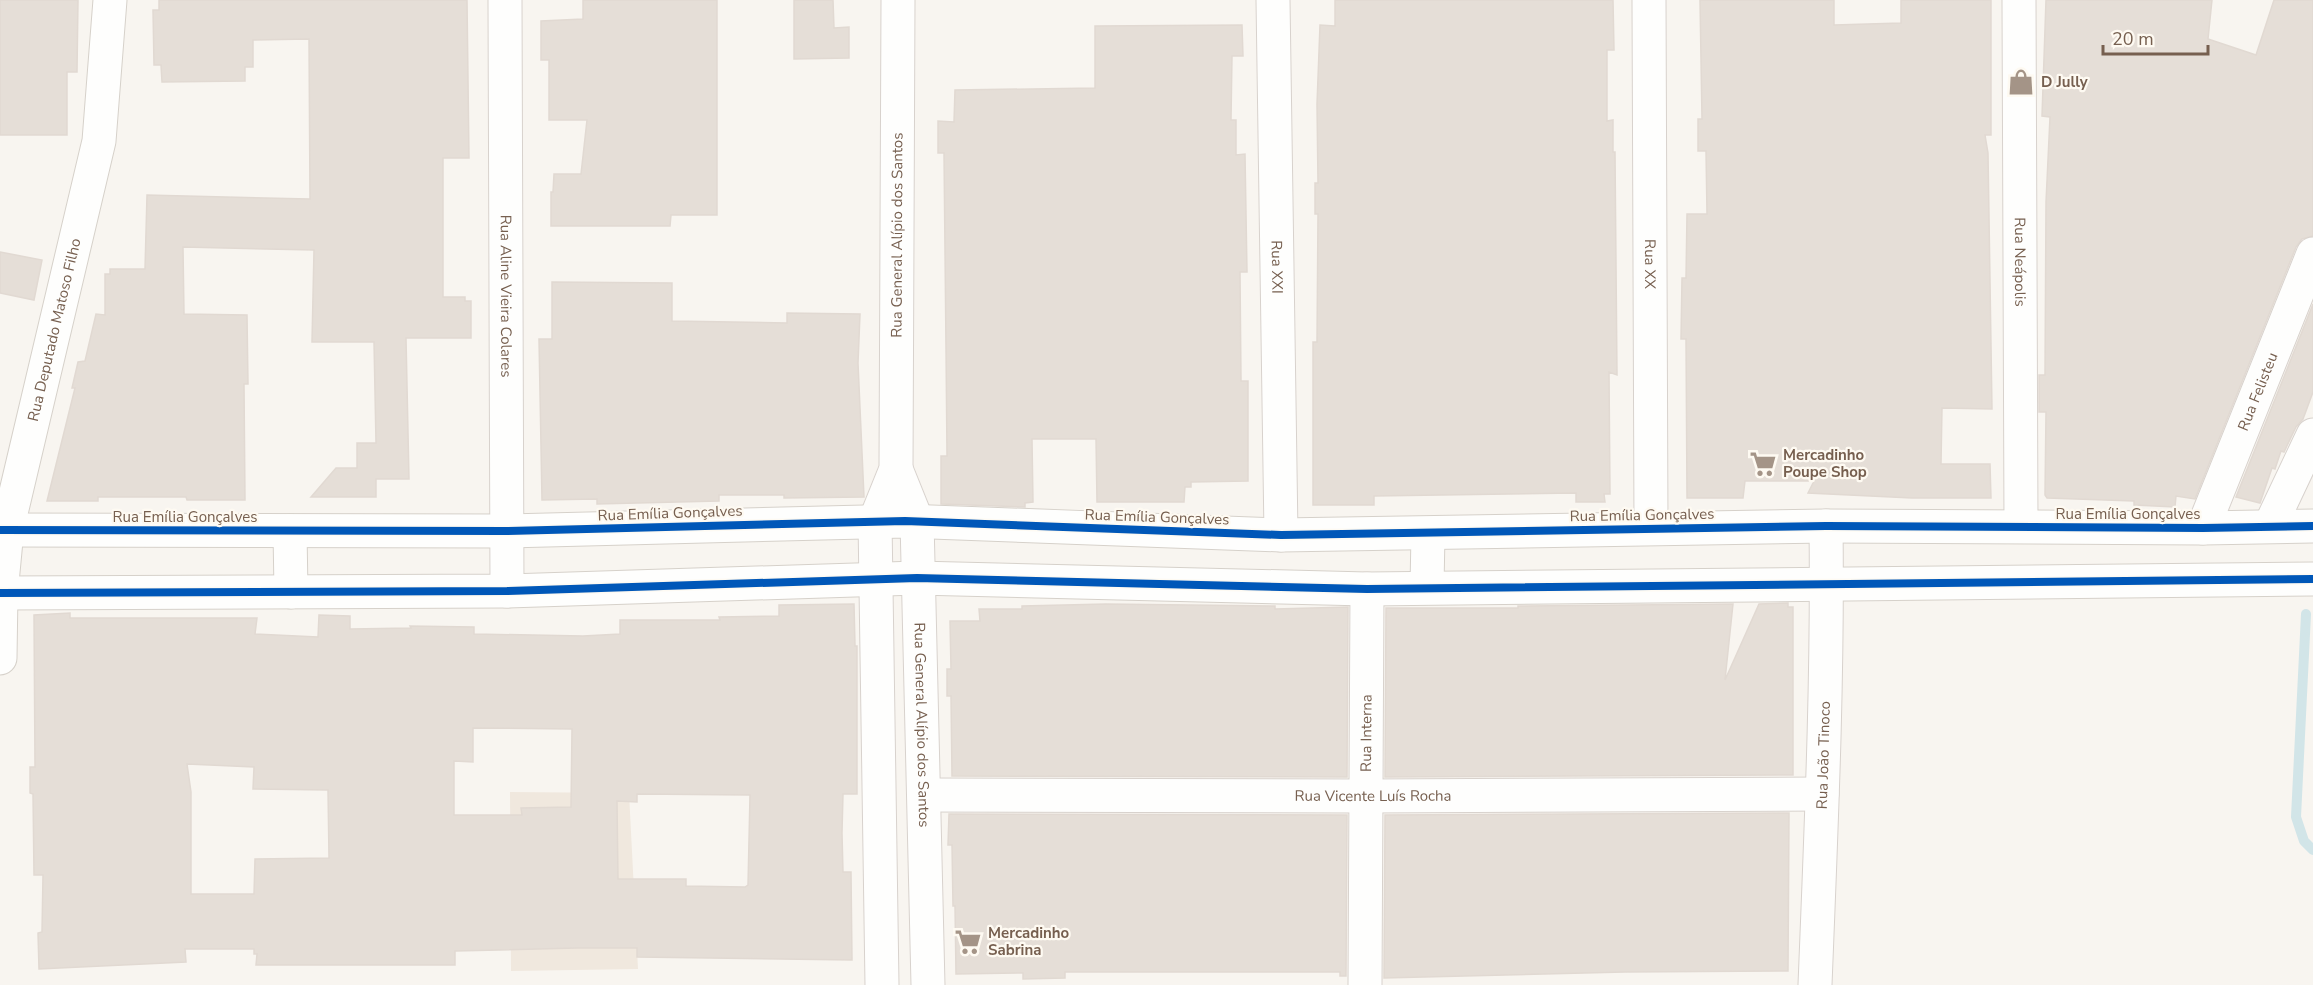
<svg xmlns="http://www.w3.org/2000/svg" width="2313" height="985" font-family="'Nunito Sans',sans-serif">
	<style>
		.residential { fill: #f0e8de }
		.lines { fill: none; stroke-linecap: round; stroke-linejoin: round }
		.stream { stroke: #d2e5e8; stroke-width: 10 }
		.building { fill: #e5ded7; stroke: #e1d9d2; stroke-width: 1.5; fill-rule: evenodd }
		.street-casing { stroke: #d8d2cd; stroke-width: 35 }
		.secondary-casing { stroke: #d6d1ca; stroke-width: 35 }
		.street { stroke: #fefefd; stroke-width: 33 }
		.secondary { stroke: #fefefd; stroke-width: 33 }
		.cycleway-casing { stroke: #fefaf2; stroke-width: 11 }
		.cycleway { stroke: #0057b8; stroke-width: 8 }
		.labels { text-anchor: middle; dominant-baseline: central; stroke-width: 4.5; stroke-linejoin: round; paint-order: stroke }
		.poi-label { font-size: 15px; font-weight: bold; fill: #765f4f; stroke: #fefaf2; text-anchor: start }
		.street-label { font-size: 15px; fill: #765f4f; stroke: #fefaf2 }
	</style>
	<rect width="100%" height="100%" fill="#f8f5f0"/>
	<path class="residential" d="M510 792 629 793 638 969 511 971Z"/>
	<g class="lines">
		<path class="stream" d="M2306 614 2296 817 2304 841 2313 850"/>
	</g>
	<path class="building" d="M0 0H78L77 72H67V135H0Z
		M159 0H467L469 158H443V297H465V301H471V338H406L409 479H376V497H311L336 468H357V443H376L374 342H312L314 250 183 247 184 314 247 315 248 384H244L245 500H187L186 497H98V501H47L75 388H72L78 362 85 361 96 314 105 315V274H110V269H145L147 195 310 199 309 39 253 40V67H245V81L162 82 161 65H154L153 10H159Z
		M583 0H717V215H671L670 226H551V192H553L554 174H581L587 120H549V60H541V21L583 19Z
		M794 0H833L834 28 849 27V58L794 59Z
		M1335 0H1613L1614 50H1607V121L1613 120V152H1615L1617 375 1609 372 1610 494H1604L1605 502H1576V493L1374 496V505H1313V342H1317L1318 214H1315V183H1318L1317 104 1320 25 1335 26Z
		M1700 0H1834V25L1901 23V0H1991V135H1985L1988 153 1992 409 1942 408 1941 464H1990L1991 498H1912L1808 493 1814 481H1745L1743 498H1687L1686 339H1681L1682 278H1686L1687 214H1707L1706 151H1698V119H1702Z
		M2046 0H2212L2208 39 2256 55 2274 0H2313V236L2302 239 2296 247 2195 499 2176 496 2175 507 2134 505V501L2047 498 2045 495 2046 412H2039V375H2045L2046 202 2050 117 2042 116Z
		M1242 25 1243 56H1232L1231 120H1236V155L1245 154 1247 272H1240L1241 381H1248V481L1191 482V487H1185L1184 502H1097L1096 439H1032L1033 502 1025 503V507L941 504V456H947L946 348 944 153H938V121L954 122 955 90 1095 88V26Z
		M0 252 42 260 34 300 0 293Z
		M552 282 672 283V321L787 323V313L860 314 858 363 864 497 784 498V495H719V501L597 504V499L542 500 539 339H552Z
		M2313 304V392L2303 419 2296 427 2284 452 2281 451 2275 469 2272 468 2260 503 2236 497Z
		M1788 603V607H1793V775L1385 777 1386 608H1518V606L1733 604 1725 680 1759 604Z
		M854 604 855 646H857V794H843L842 833 843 872H851L852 960 637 957V948H577L455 951V965H256L257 954H254V949H185L186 962 39 969 38 933 42 932 43 875H34L33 794 30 793V767H35L34 615 70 613V618H257L255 634 318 637 319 615 350 616V629L411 628 410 626 474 627V634L583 636 620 634V620H720L719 617 779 616V605ZM473 728 572 729 571 807 521 808 522 815H454V761L473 762ZM187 764 254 767 253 789 328 790 329 858 255 859 254 894H191V792ZM637 794 750 795 748 885 745 887 686 886V879H618L617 801 637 802Z
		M1106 604 1275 606V609L1348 607 1347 777 952 776 951 696H947V669H951L950 621H980L979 609H1022V606Z
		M1789 813 1788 971 1625 972 1384 978 1385 815Z
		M949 814 1347 815 1346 976H1340V972H1065V978L1023 979V973L956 974 955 906H953L952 845H948Z"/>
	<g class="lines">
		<g class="street-casing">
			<g id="street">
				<path id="s1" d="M505 0 507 591"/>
				<path id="s2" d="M1273 0 1281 535"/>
				<path id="s3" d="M1649 0 1651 527"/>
				<path id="s4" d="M2019 0 2021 526"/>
				<path id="s5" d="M896 469 917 521 928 985"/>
				<path d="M2270 526 2313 435"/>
				<path id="s6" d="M2203 528 2313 254"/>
				<path id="s7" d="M925 795 1366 796 1822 794"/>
				<path id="s8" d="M882 985 875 521 896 469 898 0"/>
				<path id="s9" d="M1365 985 1367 589"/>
				<path id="s10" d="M1815 985C1821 832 1828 679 1826 526"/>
			</g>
		</g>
		<g class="secondary-casing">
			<g id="secondary">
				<path d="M0 530 507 531 905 521 1281 535 1826 526 2203 528 2313 526"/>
				<path d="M290 531 291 592"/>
				<path d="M1427 587 1428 534"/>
				<path d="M0 593 507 591 917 578 1367 589 2313 579"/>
				<path id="s11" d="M0 658 1 593 7 530 99 141 110 0"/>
			</g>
		</g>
		<use href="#street" class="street"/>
		<use href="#secondary" class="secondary"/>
		<g class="cycleway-casing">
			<path id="cycleway" d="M0 530 507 531 905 521 1281 535 1826 526 2203 528 2313 526
				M0 593 507 591 917 578 1367 589 2313 579"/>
		</g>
		<use href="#cycleway" class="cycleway"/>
	</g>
	<defs>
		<g id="shop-bare" transform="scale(2.07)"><path d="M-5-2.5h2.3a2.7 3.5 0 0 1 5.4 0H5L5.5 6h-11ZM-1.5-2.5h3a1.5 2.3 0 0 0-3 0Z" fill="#a49487" stroke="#fefaf2" stroke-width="2.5" paint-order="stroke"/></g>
		<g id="supermarket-bare" transform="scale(2.07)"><path d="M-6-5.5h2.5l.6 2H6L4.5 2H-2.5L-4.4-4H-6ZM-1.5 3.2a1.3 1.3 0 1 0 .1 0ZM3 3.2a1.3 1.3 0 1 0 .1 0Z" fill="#a49487" stroke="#fefaf2" stroke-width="2.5" paint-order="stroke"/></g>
	</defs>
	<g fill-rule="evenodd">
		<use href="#shop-bare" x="2021" y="82"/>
		<use href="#supermarket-bare" x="1763" y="464"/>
		<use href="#supermarket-bare" x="968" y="942"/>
	</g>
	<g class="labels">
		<g class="poi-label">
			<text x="2041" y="82">D Jully</text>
			<text x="1783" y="455">Mercadinho<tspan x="1783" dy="17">Poupe Shop</tspan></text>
			<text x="988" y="933">Mercadinho<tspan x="988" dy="17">Sabrina</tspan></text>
		</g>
		<g class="street-label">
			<text stroke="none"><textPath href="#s8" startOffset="754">Rua General Alípio dos Santos</textPath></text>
			<text stroke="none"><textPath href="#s4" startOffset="262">Rua Neápolis</textPath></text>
			<text stroke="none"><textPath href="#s3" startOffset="264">Rua XX</textPath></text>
			<text stroke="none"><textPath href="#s2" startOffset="267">Rua XXI</textPath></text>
			<text stroke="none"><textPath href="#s1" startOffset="296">Rua Aline Vieira Colares</textPath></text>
			<text stroke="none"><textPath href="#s11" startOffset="334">Rua Deputado Matoso Filho</textPath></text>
			<text stroke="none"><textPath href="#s6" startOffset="147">Rua Felisteu</textPath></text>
			<text transform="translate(670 513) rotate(-2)">Rua Emília Gonçalves</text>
			<text x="2128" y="514">Rua Emília Gonçalves</text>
			<text transform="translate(1642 515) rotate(-1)">Rua Emília Gonçalves</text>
			<text x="185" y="517">Rua Emília Gonçalves</text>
			<text transform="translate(1157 517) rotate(2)">Rua Emília Gonçalves</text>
			<text stroke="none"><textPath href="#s5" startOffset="260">Rua General Alípio dos Santos</textPath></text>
			<text stroke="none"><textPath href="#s9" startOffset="252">Rua Interna</textPath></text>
			<text stroke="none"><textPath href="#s10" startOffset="230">Rua João Tinoco</textPath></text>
			<text stroke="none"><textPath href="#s7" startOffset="448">Rua Vicente Luís Rocha</textPath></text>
		</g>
	</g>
	<path d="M2103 45v9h105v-9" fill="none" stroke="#765f4f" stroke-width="3"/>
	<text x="2112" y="45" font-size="18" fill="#765f4f" stroke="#fefaf2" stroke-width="4.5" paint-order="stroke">20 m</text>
</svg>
